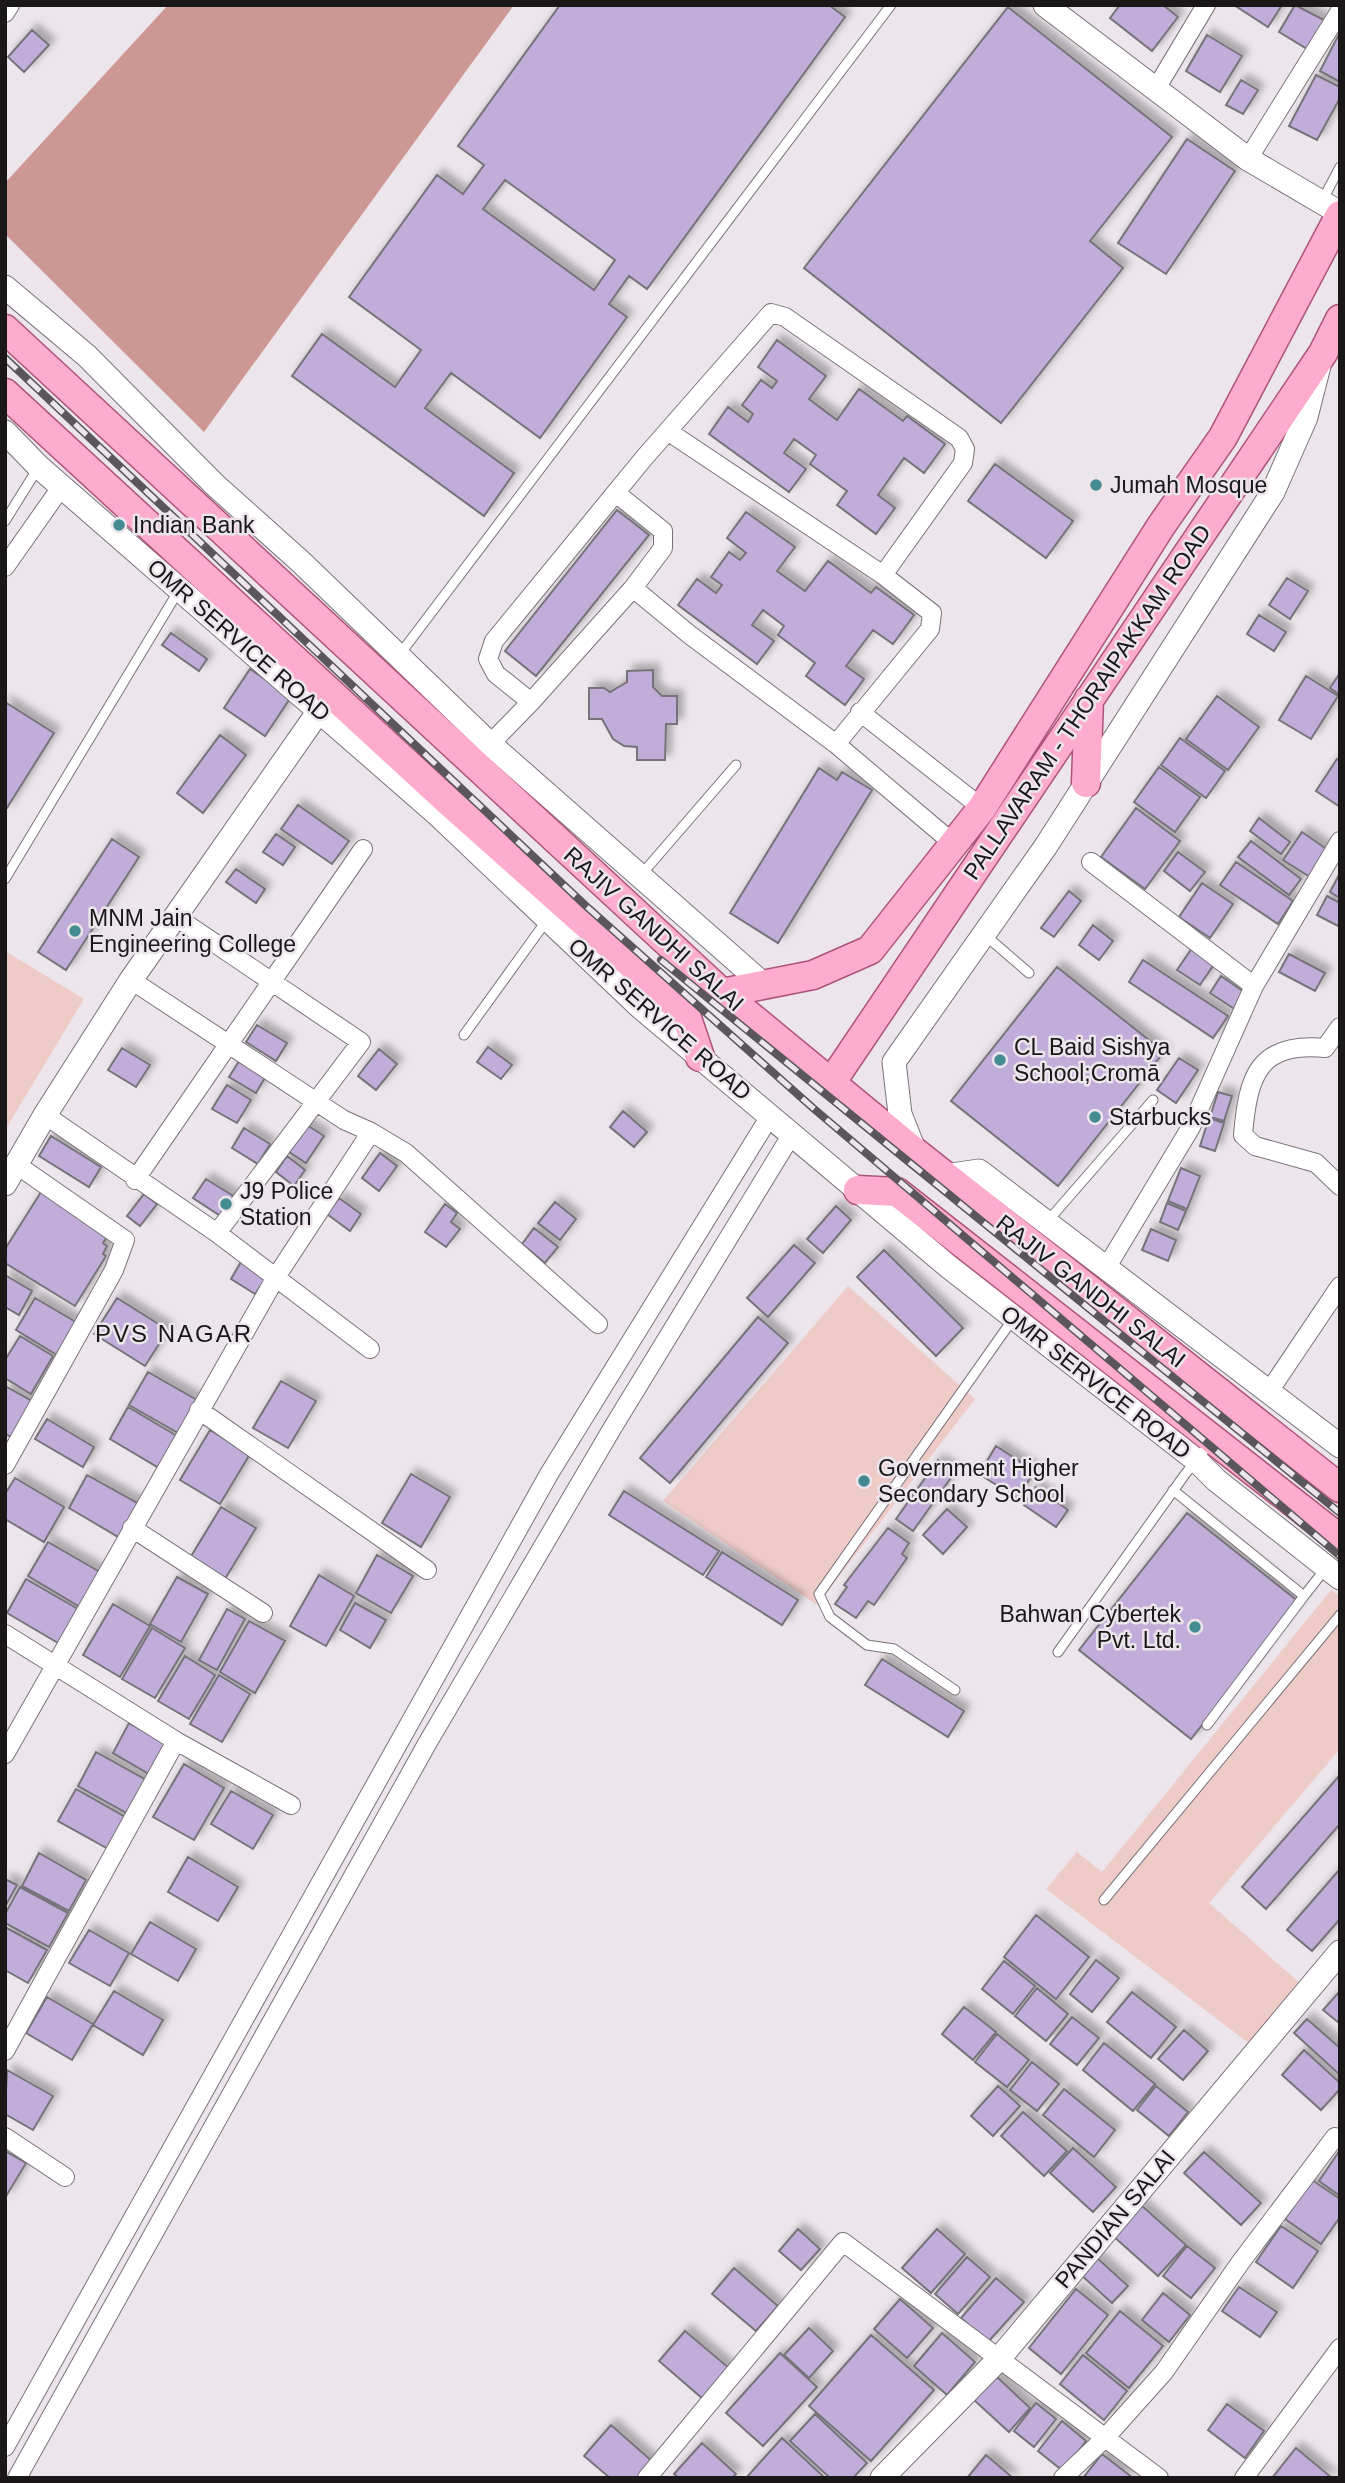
<svg xmlns="http://www.w3.org/2000/svg" width="1345" height="2483" font-family="Helvetica,sans-serif">
	<style>
		.green { fill: #efcbc8 }
		.forest { fill: #cd9794 }
		.building { fill: #c1add9; stroke: #76737a; stroke-width: 2; fill-rule: evenodd; filter: url(#shadow) }
		.lines { fill: none; stroke-linecap: round; stroke-linejoin: round }
		.service-casing { stroke: #7a7379; stroke-width: 11 }
		.minor-casing { stroke: #7a7379; stroke-width: 20 }
		.tertiary-casing { stroke: #7a7379; stroke-width: 25 }
		.primary-casing { stroke: #ae5478; stroke-width: 31 }
		.service { stroke: #fff; stroke-width: 9 }
		.minor { stroke: #fff; stroke-width: 18 }
		.tertiary { stroke: #fff; stroke-width: 23 }
		.primary { stroke: #feaccd; stroke-width: 28 }
		.rail-casing { stroke: #5a5659; stroke-width: 8 }
		.rail { stroke: #ece5eb; stroke-width: 5; stroke-dasharray: 16; stroke-linecap: butt }
		.poi-dot { fill: #448b92; stroke: #ece5eb; stroke-width: 2.5 }
		.labels { text-anchor: middle; dominant-baseline: central; stroke-width: 5; stroke-linejoin: round; paint-order: stroke }
		.poi-label { font-size: 23px; fill: #1a1719; stroke: #ece5eb; text-anchor: start }
		.street-label { font-size: 23px; fill: #1a1719; stroke: #ece5eb }
		.neighbourhood-label { font-size: 24px; letter-spacing: 2px; fill: #1a1719; stroke: #ece5eb }
	</style>
	<defs>
		<filter id="shadow"><feDropShadow dx="6" dy="-6" stdDeviation="3.5" flood-color="#0004"/></filter>
	</defs>
	<rect width="100%" height="100%" fill="#ece5eb"/>
	<path class="green" d="M5 951 84 999 5 1130Z
		M848 1286 975 1399 817 1605 663 1501Z
		M1331 1590 1340 1596V1749L1209 1903 1301 1984 1250 2044 1046 1889 1077 1852 1102 1872Z"/>
	<path class="forest" d="M168 5H514L204 432 5 234V183Z"/>
	<path class="building" d="M560 5H829L845 17 647 289 629 276 609 304 627 317 540 438 451 373 425 408 514 473 484 516 292 376 322 334 395 387 421 350 349 297 437 175 463 194 484 165 458 146ZM505 180 615 260 594 290 483 209Z
		M1120 5H1163L1178 17 1152 51 1110 18Z
		M1234 5H1282L1268 27Z
		M1295 5 1326 21 1309 50 1279 32Z
		M1008 7 1172 137 1090 241 1123 268 1001 423 804 268Z
		M32 30 49 45 24 72 8 57Z
		M1207 35 1242 56 1220 92 1186 71Z
		M1338 36 1340 37V82L1320 71Z
		M1316 75 1340 87V98L1317 140 1289 126Z
		M1241 80 1258 90 1243 114 1226 105Z
		M1187 139 1235 171 1166 274 1118 243Z
		M777 340 826 376 809 399 837 420 859 389 903 421 907 416 945 444 924 473 904 458 878 495 895 508 876 534 837 505 847 491 810 464 816 455 794 439 784 453 806 469 789 492 709 434 728 407 748 422 753 414 742 405 761 380 772 388 777 381 758 367Z
		M995 464 1073 521 1046 558 968 501Z
		M617 510 649 535 536 676 505 651Z
		M746 512 795 547 777 571 805 591 828 561 871 593 876 587 914 615 893 644 873 630 846 666 864 679 845 705 806 676 815 663 778 635 784 626 763 610 752 625 774 641 757 664 678 605 697 579 716 593 722 585 711 577 729 552 740 560 746 553 727 538Z
		M1287 578 1308 591 1290 619 1269 605Z
		M1259 615 1286 632 1274 651 1247 634Z
		M171 633 207 659 199 671 162 645Z
		M250 669 291 697 265 736 224 708Z
		M653 670V687L662 696H677V724H666L665 760H637V747L624 746 613 739 602 719H589V688H604L610 692 627 682V671Z
		M1340 673V695L1330 688Z
		M1306 676 1338 696 1311 739 1279 720Z
		M1217 696 1259 727 1228 770 1186 739Z
		M5 702 54 733 5 811Z
		M220 735 246 755 203 813 177 793Z
		M1180 738 1225 771 1206 798 1161 765Z
		M1337 759 1340 761V807L1316 791Z
		M1159 767 1200 797 1175 832 1134 802Z
		M819 768 837 780 842 772 872 790 778 943 730 913Z
		M298 805 349 841 332 864 281 829Z
		M1136 808 1180 841 1145 889 1101 857Z
		M1259 818 1290 842 1281 854 1250 831Z
		M1302 832 1328 850 1310 877 1283 860Z
		M276 834 295 847 283 865 263 852Z
		M112 839 139 857 66 970 38 952Z
		M1251 841 1301 879 1289 895 1238 857Z
		M1178 852 1205 872 1190 891 1164 871Z
		M1236 862 1293 901 1278 924 1220 885Z
		M236 869 265 889 256 903 226 882Z
		M1340 873V898L1330 892Z
		M1202 883 1233 904 1210 938 1179 917Z
		M1069 891 1081 901 1054 937 1041 928Z
		M1327 896 1340 903V927L1317 915Z
		M1093 925 1113 941 1099 960 1079 945Z
		M1192 948 1215 963 1200 985 1177 970Z
		M1289 954 1325 973 1315 991 1279 972Z
		M1143 960 1228 1016 1213 1038 1129 982Z
		M1057 967 1164 1052 1058 1186 951 1101Z
		M1221 976 1247 994 1236 1010 1210 993Z
		M257 1025 287 1043 276 1061 246 1042Z
		M488 1047 512 1065 501 1079 477 1062Z
		M122 1048 150 1065 136 1087 108 1070Z
		M379 1049 397 1064 376 1090 358 1076Z
		M241 1058 267 1074 256 1093 229 1077Z
		M1179 1058 1198 1070 1176 1103 1157 1090Z
		M227 1085 251 1100 237 1123 212 1109Z
		M1218 1092 1232 1096 1224 1121 1210 1117Z
		M623 1111 647 1132 634 1147 610 1127Z
		M1209 1118 1224 1123 1215 1151 1200 1146Z
		M304 1123 324 1136 306 1163 286 1150Z
		M244 1128 270 1144 258 1164 232 1148Z
		M51 1136 101 1167 89 1187 39 1156Z
		M380 1153 397 1166 379 1191 362 1178Z
		M287 1156 305 1170 294 1186 276 1172Z
		M1181 1168 1200 1176 1187 1209 1168 1201Z
		M206 1179 235 1197 222 1217 193 1198Z
		M41 1192 109 1234 103 1243 107 1246 103 1254 106 1256 75 1306 5 1263V1249Z
		M144 1194 157 1204 140 1226 127 1216Z
		M339 1198 361 1214 350 1231 327 1214Z
		M555 1202 576 1219 560 1240 538 1223Z
		M1167 1203 1186 1211 1178 1230 1160 1222Z
		M445 1204 457 1213 451 1222 460 1229 446 1247 425 1232Z
		M836 1206 851 1220 823 1253 807 1239Z
		M534 1228 558 1247 545 1263 522 1244Z
		M1151 1229 1176 1240 1168 1261 1142 1250Z
		M794 1245 815 1263 768 1317 747 1298Z
		M884 1250 963 1328 936 1356 857 1277Z
		M241 1262 266 1279 255 1294 231 1279Z
		M5 1275 32 1291 19 1315 5 1307Z
		M35 1298 76 1322 57 1355 16 1330Z
		M117 1298 168 1330 145 1366 94 1334Z
		M758 1317 788 1343 670 1483 640 1458Z
		M20 1336 53 1356 31 1394 5 1378V1360Z
		M148 1372 197 1400 178 1433 129 1405Z
		M281 1381 316 1401 288 1448 253 1428Z
		M5 1386 32 1401 11 1437 5 1434Z
		M128 1407 177 1436 159 1468 110 1439Z
		M47 1419 94 1447 83 1467 35 1439Z
		M210 1430 250 1454 220 1504 180 1480Z
		M996 1446 1035 1471 1017 1498 979 1474Z
		M938 1460 955 1472 913 1531 896 1519Z
		M411 1474 450 1497 421 1547 382 1523Z
		M87 1475 139 1504 120 1538 69 1508Z
		M15 1478 64 1507 44 1542 5 1519V1494Z
		M1036 1487 1068 1510 1056 1527 1024 1505Z
		M624 1491 719 1551 703 1575 609 1515Z
		M221 1507 256 1528 225 1579 190 1558Z
		M947 1509 967 1527 943 1554 923 1535Z
		M1187 1513 1299 1602 1191 1739 1079 1650Z
		M888 1528 909 1543 902 1554 907 1558 874 1605 868 1601 856 1618 835 1604 847 1587 844 1585Z
		M48 1542 100 1572 80 1607 28 1576Z
		M722 1552 798 1600 782 1625 706 1577Z
		M377 1555 413 1576 391 1613 356 1593Z
		M319 1575 354 1596 326 1646 290 1626Z
		M177 1577 208 1594 181 1642 150 1624Z
		M26 1579 78 1609 58 1643 7 1613Z
		M355 1603 386 1620 370 1648 340 1630Z
		M113 1604 150 1626 120 1677 83 1655Z
		M227 1609 245 1619 217 1670 199 1660Z
		M249 1621 285 1641 255 1693 220 1672Z
		M152 1628 185 1648 155 1698 122 1679Z
		M185 1656 215 1675 189 1719 158 1701Z
		M882 1659 964 1711 948 1737 865 1685Z
		M219 1675 250 1694 222 1742 190 1724Z
		M129 1723 166 1743 149 1774 113 1753Z
		M96 1752 148 1781 130 1815 78 1786Z
		M184 1764 224 1788 194 1840 153 1817Z
		M1340 1775V1824L1266 1909 1242 1887Z
		M76 1789 127 1818 110 1850 58 1821Z
		M231 1791 273 1815 253 1849 211 1824Z
		M39 1853 86 1880 69 1911 22 1886Z
		M188 1857 238 1887 218 1921 168 1892Z
		M1340 1869V1919L1312 1951 1287 1930Z
		M5 1879 17 1885 5 1907Z
		M20 1887 68 1913 49 1947 5 1923V1914Z
		M1036 1915 1089 1957 1056 1999 1004 1957Z
		M150 1922 196 1949 178 1981 131 1954Z
		M5 1927 47 1950 28 1983 5 1970Z
		M89 1930 129 1953 110 1986 69 1963Z
		M1096 1960 1119 1978 1092 2012 1070 1994Z
		M1004 1961 1035 1986 1013 2014 982 1989Z
		M1037 1988 1068 2014 1046 2041 1015 2016Z
		M114 1991 163 2020 143 2055 93 2025Z
		M1340 1991V2023H1339L1323 2010Z
		M1132 1992 1176 2027 1151 2058 1107 2022Z
		M47 1997 93 2024 72 2060 26 2033Z
		M964 2007 996 2032 973 2060 942 2034Z
		M1072 2017 1099 2038 1077 2065 1050 2044Z
		M1307 2019 1340 2048V2075L1294 2033Z
		M1184 2030 1208 2051 1183 2080 1158 2059Z
		M997 2034 1029 2060 1007 2087 975 2062Z
		M1104 2043 1155 2084 1133 2111 1083 2070Z
		M1304 2050 1340 2083V2089L1321 2110 1282 2075Z
		M1032 2062 1059 2084 1037 2111 1010 2090Z
		M7 2070 53 2096 33 2130 5 2114Z
		M998 2086 1020 2106 993 2136 971 2116Z
		M1156 2086 1188 2112 1169 2136 1137 2110Z
		M1064 2089 1115 2130 1094 2157 1043 2115Z
		M1023 2112 1067 2151 1044 2176 1001 2136Z
		M1073 2148 1116 2187 1093 2212 1050 2173Z
		M1340 2150V2196L1319 2181Z
		M5 2151 26 2163 5 2198Z
		M1204 2152 1261 2203 1241 2225 1184 2173Z
		M1312 2180 1340 2199V2217L1321 2244 1285 2219Z
		M1141 2205 1186 2245 1158 2276 1113 2236Z
		M1281 2226 1318 2251 1293 2288 1256 2262Z
		M798 2229 820 2249 801 2270 779 2251Z
		M937 2229 965 2254 931 2293 902 2268Z
		M1187 2246 1215 2268 1191 2298 1163 2276Z
		M967 2257 990 2277 958 2314 935 2294Z
		M1096 2257 1128 2286 1112 2303 1080 2274Z
		M734 2268 778 2306 756 2331 712 2294Z
		M996 2278 1024 2302 988 2342 961 2318Z
		M1239 2287 1277 2312 1260 2337 1222 2311Z
		M1076 2289 1108 2315 1061 2374 1029 2348Z
		M1163 2293 1190 2315 1169 2342 1142 2320Z
		M900 2299 933 2328 907 2358 874 2329Z
		M1120 2311 1163 2346 1129 2388 1086 2353Z
		M809 2328 833 2351 809 2378 784 2355Z
		M685 2331 729 2368 703 2399 659 2361Z
		M942 2333 975 2362 947 2395 914 2366Z
		M871 2335 934 2390 871 2461 809 2406Z
		M780 2353 817 2387 763 2446 726 2413Z
		M1083 2355 1127 2391 1104 2420 1060 2384Z
		M996 2376 1030 2408 1009 2432 974 2400Z
		M1036 2403 1056 2419 1034 2447 1014 2431Z
		M1227 2404 1264 2431 1245 2458 1208 2430Z
		M815 2414 867 2463 853 2478H830L790 2441Z
		M1062 2421 1086 2441 1063 2471 1038 2451Z
		M611 2425 653 2462 639 2478H610L584 2456Z
		M782 2438 825 2478H746Z
		M702 2443 736 2474 732 2478H679L674 2474Z
		M1296 2448 1332 2478H1272Z
		M1102 2454 1133 2478H1083Z
		M986 2455 1013 2478H967Z"/>
	<g class="lines">
		<g class="service-casing">
			<path id="service" d="M1322 201 1340 167
				M5 521 38 468
				M400 654 891 5
				M641 875 736 765
				M5 879 179 590
				M985 935 1029 973
				M464 1035 547 920
				M1047 1222 1153 1100
				M1173 1490 1304 1596 1326 1568
				M1058 1652 1186 1473 1211 1442
				M955 1690 894 1649 867 1645 830 1617 819 1594 1013 1319
				M1207 1725 1304 1596
				M1104 1900 1340 1615"/>
		</g>
		<g class="minor-casing">
			<path id="minor" d="M5 13 10 5
				M1157 87 1206 5
				M1248 159 1340 11
				M669 432 883 575
				M616 493 663 531V548L633 588
				M5 567 62 486
				M531 702 633 588 690 635 836 744 954 844
				M860 712 982 808
				M490 744 531 702 496 674 488 659 494 641 644 458 771 313 785 317 959 438 965 449 963 463 883 575 932 613 930 629 836 744
				M1091 862 1254 986
				M176 917 361 1042 217 1233
				M131 980 344 1120 371 1132 406 1153 598 1324
				M1340 1027 1325 1048C1258 1042 1248 1076 1243 1135L1255 1146 1316 1163 1340 1186
				M45 1115 217 1233 370 1349
				M135 1180 363 849
				M1105 1270 1191 1127 1254 986 1340 841
				M1268 1393 1340 1286
				M199 1410 427 1570
				M5 1465 114 1270 125 1240 17 1165
				M132 1528 263 1613
				M5 1634 176 1741 291 1805
				M5 1754 276 1277 371 1132
				M5 2051 176 1741
				M5 2137 65 2177
				M5 2447 549 1474 770 1116
				M17 2478 428 1742 613 1427 792 1134
				M647 2478 843 2242 1159 2478
				M1063 2478 1105 2438 1164 2372 1240 2263 1335 2137
				M1244 2478 1340 2348"/>
		</g>
		<g class="tertiary-casing">
			<path id="tertiary" d="M1045 5 1248 159 1340 213
				M5 287 87 356 215 485 301 562 490 744 763 984
				M5 432 39 467 436 813 639 1006 949 1267 1196 1460 1216 1480 1340 1578
				M915 1152 900 1114 894 1062 1046 846 1273 492 1306 417 1319 366
				M945 1176 979 1171 1340 1446
				M5 1184 45 1115 131 980 319 711 329 702
				M882 2478 998 2360 1340 1952"/>
		</g>
		<g class="primary-casing">
			<path id="primary" d="M5 329 722 993 915 1152 1340 1488
				M5 393 449 802 657 987 686 1015 700 1057
				M1086 783 1089 699
				M722 993 813 975 870 950 982 808 1161 526 1223 437 1340 215
				M831 1083 1323 353 1340 319
				M858 1190 897 1192 1340 1539"/>
		</g>
		<use href="#service" class="service"/>
		<use href="#minor" class="minor"/>
		<use href="#tertiary" class="tertiary"/>
		<use href="#primary" class="primary"/>
		<g class="rail-casing">
			<path id="rail" d="M5 358 586 906 813 1108 1340 1556
				M661 960 1340 1513"/>
		</g>
		<use href="#rail" class="rail"/>
	</g>
	<g class="poi-dot">
		<circle cx="1096" cy="485" r="7"/>
		<circle cx="119" cy="525" r="7"/>
		<circle cx="75" cy="931" r="7"/>
		<circle cx="1000" cy="1060" r="7"/>
		<circle cx="1095" cy="1117" r="7"/>
		<circle cx="226" cy="1204" r="7"/>
		<circle cx="864" cy="1481" r="7"/>
		<circle cx="1195" cy="1627" r="7"/>
	</g>
	<g class="labels">
		<g class="poi-label">
			<text x="1110" y="485">Jumah Mosque</text>
			<text x="133" y="525">Indian Bank</text>
			<text x="89" y="918">MNM Jain<tspan x="89" dy="26">Engineering College</tspan></text>
			<text x="1014" y="1047">CL Baid Sishya<tspan x="1014" dy="26">School;Cromā</tspan></text>
			<text x="1109" y="1117">Starbucks</text>
			<text x="240" y="1191">J9 Police<tspan x="240" dy="26">Station</tspan></text>
			<text x="878" y="1468">Government Higher<tspan x="878" dy="26">Secondary School</tspan></text>
			<text x="1181" y="1614" text-anchor="end">Bahwan Cybertek<tspan x="1181" dy="26">Pvt. Ltd.</tspan></text>
		</g>
		<g class="street-label">
			<text transform="translate(239 640) rotate(41)">OMR SERVICE ROAD</text>
			<text transform="translate(1087 702) rotate(-56)">PALLAVARAM - THORAIPAKKAM ROAD</text>
			<text transform="translate(654 929) rotate(42)">RAJIV GANDHI SALAI</text>
			<text transform="translate(660 1019) rotate(41)">OMR SERVICE ROAD</text>
			<text transform="translate(1091 1291) rotate(38)">RAJIV GANDHI SALAI</text>
			<text transform="translate(1096 1382) rotate(38)">OMR SERVICE ROAD</text>
			<text transform="translate(1115 2219) rotate(-50)">PANDIAN SALAI</text>
		</g>
		<g class="neighbourhood-label">
			<text x="174" y="1333">PVS NAGAR</text>
		</g>
	</g>
	<rect width="1345" height="2483" fill="none" stroke="#1a1719" stroke-width="14"/>
</svg>
